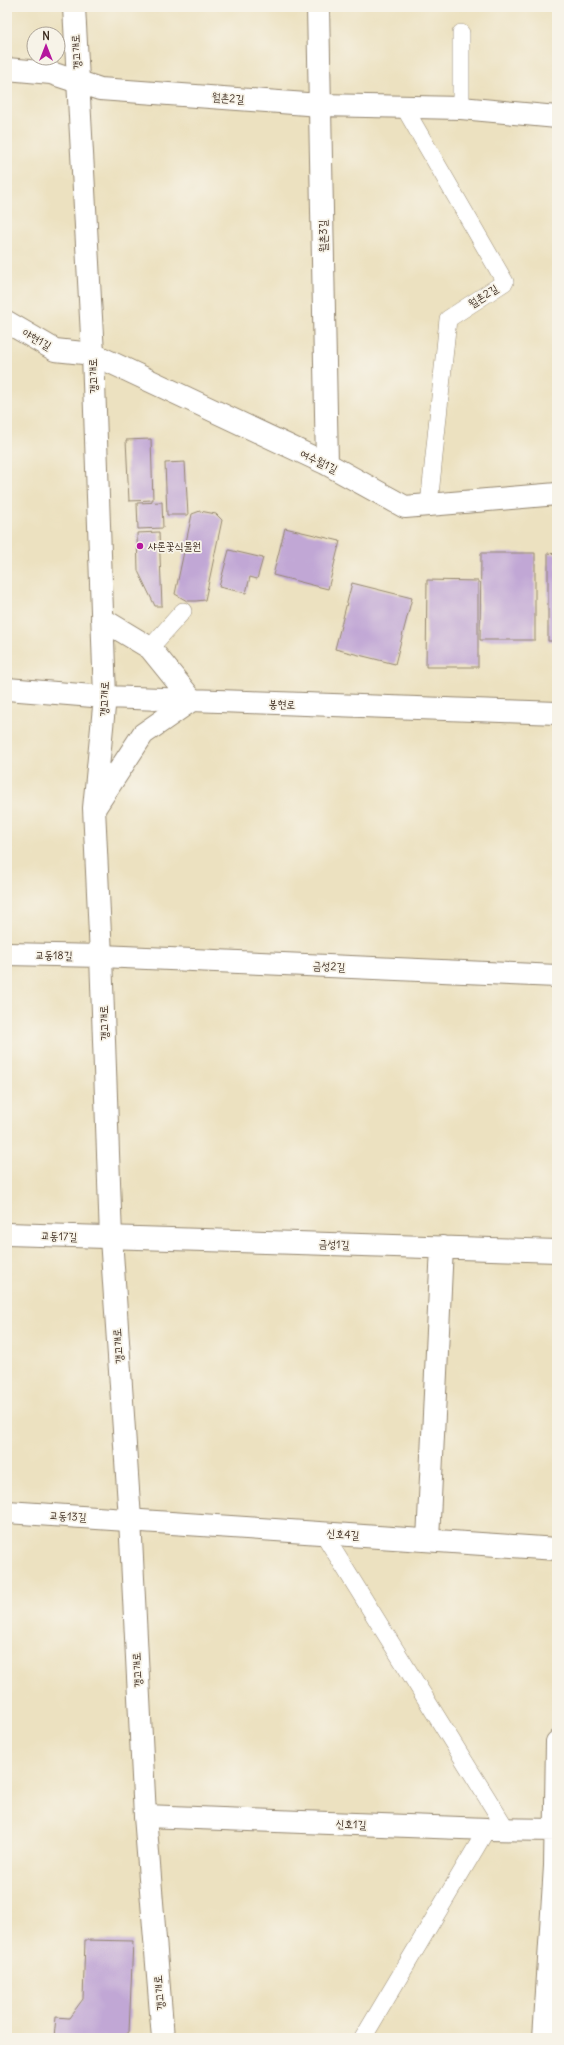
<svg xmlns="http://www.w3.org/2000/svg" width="564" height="2045" font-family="Delius,'Poor Story',sans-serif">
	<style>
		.building { fill: #c1a7d5 }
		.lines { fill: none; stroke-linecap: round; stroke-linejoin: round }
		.service-casing { stroke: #94866f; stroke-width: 18 }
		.minor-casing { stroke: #94866f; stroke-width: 24 }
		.tertiary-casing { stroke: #94866f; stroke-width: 24 }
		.service { stroke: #fff; stroke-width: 17 }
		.minor { stroke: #fff; stroke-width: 22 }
		.tertiary { stroke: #fff; stroke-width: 22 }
		.poi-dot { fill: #b5179e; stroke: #f7f3e8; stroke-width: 1.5 }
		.labels { text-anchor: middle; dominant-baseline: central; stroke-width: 3.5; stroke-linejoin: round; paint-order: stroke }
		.street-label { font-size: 11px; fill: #3b2a1e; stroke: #f7f3e8 }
		.poi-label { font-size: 11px; fill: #3b2a1e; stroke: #f7f3e8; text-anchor: start }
	</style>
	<rect width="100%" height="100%" fill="#f7f3e8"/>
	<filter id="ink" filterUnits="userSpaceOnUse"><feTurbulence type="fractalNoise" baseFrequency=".025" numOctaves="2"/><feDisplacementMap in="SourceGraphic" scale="8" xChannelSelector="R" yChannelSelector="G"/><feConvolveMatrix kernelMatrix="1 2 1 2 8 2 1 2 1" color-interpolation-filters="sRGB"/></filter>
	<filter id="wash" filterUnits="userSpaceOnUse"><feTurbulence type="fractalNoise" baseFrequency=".012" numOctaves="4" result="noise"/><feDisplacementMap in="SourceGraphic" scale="16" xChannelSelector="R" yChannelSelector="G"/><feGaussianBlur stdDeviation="0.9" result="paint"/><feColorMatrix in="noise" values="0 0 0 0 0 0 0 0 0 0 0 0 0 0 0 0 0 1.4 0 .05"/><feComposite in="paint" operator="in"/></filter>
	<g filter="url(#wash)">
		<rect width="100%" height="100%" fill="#ece1c0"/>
		<g id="blocks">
			<path class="building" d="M151 439 153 500 129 501 126 440Z
				M185 462 188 515H167L165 463Z
				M162 502 163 528 138 529 137 503Z
				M200 511 216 514 222 520 205 600 196 601H187L175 594 192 514Z
				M285 528 340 541 328 589 273 575Z
				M159 532 162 606H155L138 571 137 533Z
				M229 550 263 558 257 579 250 577 246 593 219 587Z
				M481 553H535V640H480Z
				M548 553 557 554V641H548Z
				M427 580 478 581V667H426Z
				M352 583 412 598 395 664 335 649Z
				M85 1940 133 1941 129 2032 121 2038H54L56 2017 69 2018 83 1999Z"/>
		</g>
	</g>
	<g filter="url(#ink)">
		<use href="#blocks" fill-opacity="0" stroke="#94866f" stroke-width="1"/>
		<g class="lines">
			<g class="service-casing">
				<path id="service" d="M461 33V108
					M404 107 505 282 448 319 429 505
					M150 648 183 611
					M323 1533 507 1830
					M363 2038 487 1829"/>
			</g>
			<g class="minor-casing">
				<path id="minor" d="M318 7 327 464
					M7 69 51 73 100 89 320 105 461 108 557 117
					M7 322 55 350 93 354 327 464 405 507 557 494
					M7 954 101 956 557 976
					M7 1234 557 1251
					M7 1512 557 1549
					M428 1540 442 1247
					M145 1816 487 1829 557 1830
					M544 2038 555 1866 557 1742"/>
			</g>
			<g class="tertiary-casing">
				<path id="tertiary" d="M74 7 93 354 105 697 94 808 101 956 111 1238 130 1519 145 1816 163 2038
					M7 689 105 697 557 713
					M96 806 143 734 192 700 150 648 102 619"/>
			</g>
			<use href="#service" class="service"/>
			<use href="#minor" class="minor"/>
			<use href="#tertiary" class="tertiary"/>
		</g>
	</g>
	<circle class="poi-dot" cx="140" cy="546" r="4"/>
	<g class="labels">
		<g class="street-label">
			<text transform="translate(76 52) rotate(-93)">갱고개로</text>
			<text transform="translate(228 98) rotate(4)">월촌2길</text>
			<text transform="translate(323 236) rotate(-91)">월촌3길</text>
			<text transform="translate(483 296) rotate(-33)">월촌2길</text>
			<text transform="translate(37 339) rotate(30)">야현1길</text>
			<text transform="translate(93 376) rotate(-92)">갱고개로</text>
			<text transform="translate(319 461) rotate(26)">여수월1길</text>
			<text transform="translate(104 699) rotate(-88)">갱고개로</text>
			<text transform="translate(282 704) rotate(2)">봉현로</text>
			<text transform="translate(54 955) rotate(1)">교동18길</text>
			<text transform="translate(329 966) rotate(3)">금성2길</text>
			<text transform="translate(104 1023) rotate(-92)">갱고개로</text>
			<text transform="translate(59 1236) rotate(2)">교동17길</text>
			<text transform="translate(334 1244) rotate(2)">금성1길</text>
			<text transform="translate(118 1346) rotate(-94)">갱고개로</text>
			<text transform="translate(68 1516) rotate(3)">교동13길</text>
			<text transform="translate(343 1534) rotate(4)">신호4길</text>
			<text transform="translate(137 1670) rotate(-93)">갱고개로</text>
			<text transform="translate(351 1824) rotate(2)">신호1길</text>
			<text transform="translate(159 1993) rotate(-95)">갱고개로</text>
		</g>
		<g class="poi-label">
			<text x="148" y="546">샤론꽃식물원</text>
		</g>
	</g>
	<rect width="564" height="2045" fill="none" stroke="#f7f3e8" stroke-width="24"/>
	<g transform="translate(46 46)"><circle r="19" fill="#f7f3e8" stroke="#aca397"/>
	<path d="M0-3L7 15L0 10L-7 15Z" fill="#b5179e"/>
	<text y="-6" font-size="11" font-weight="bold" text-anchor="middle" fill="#3b2a1e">N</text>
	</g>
</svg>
